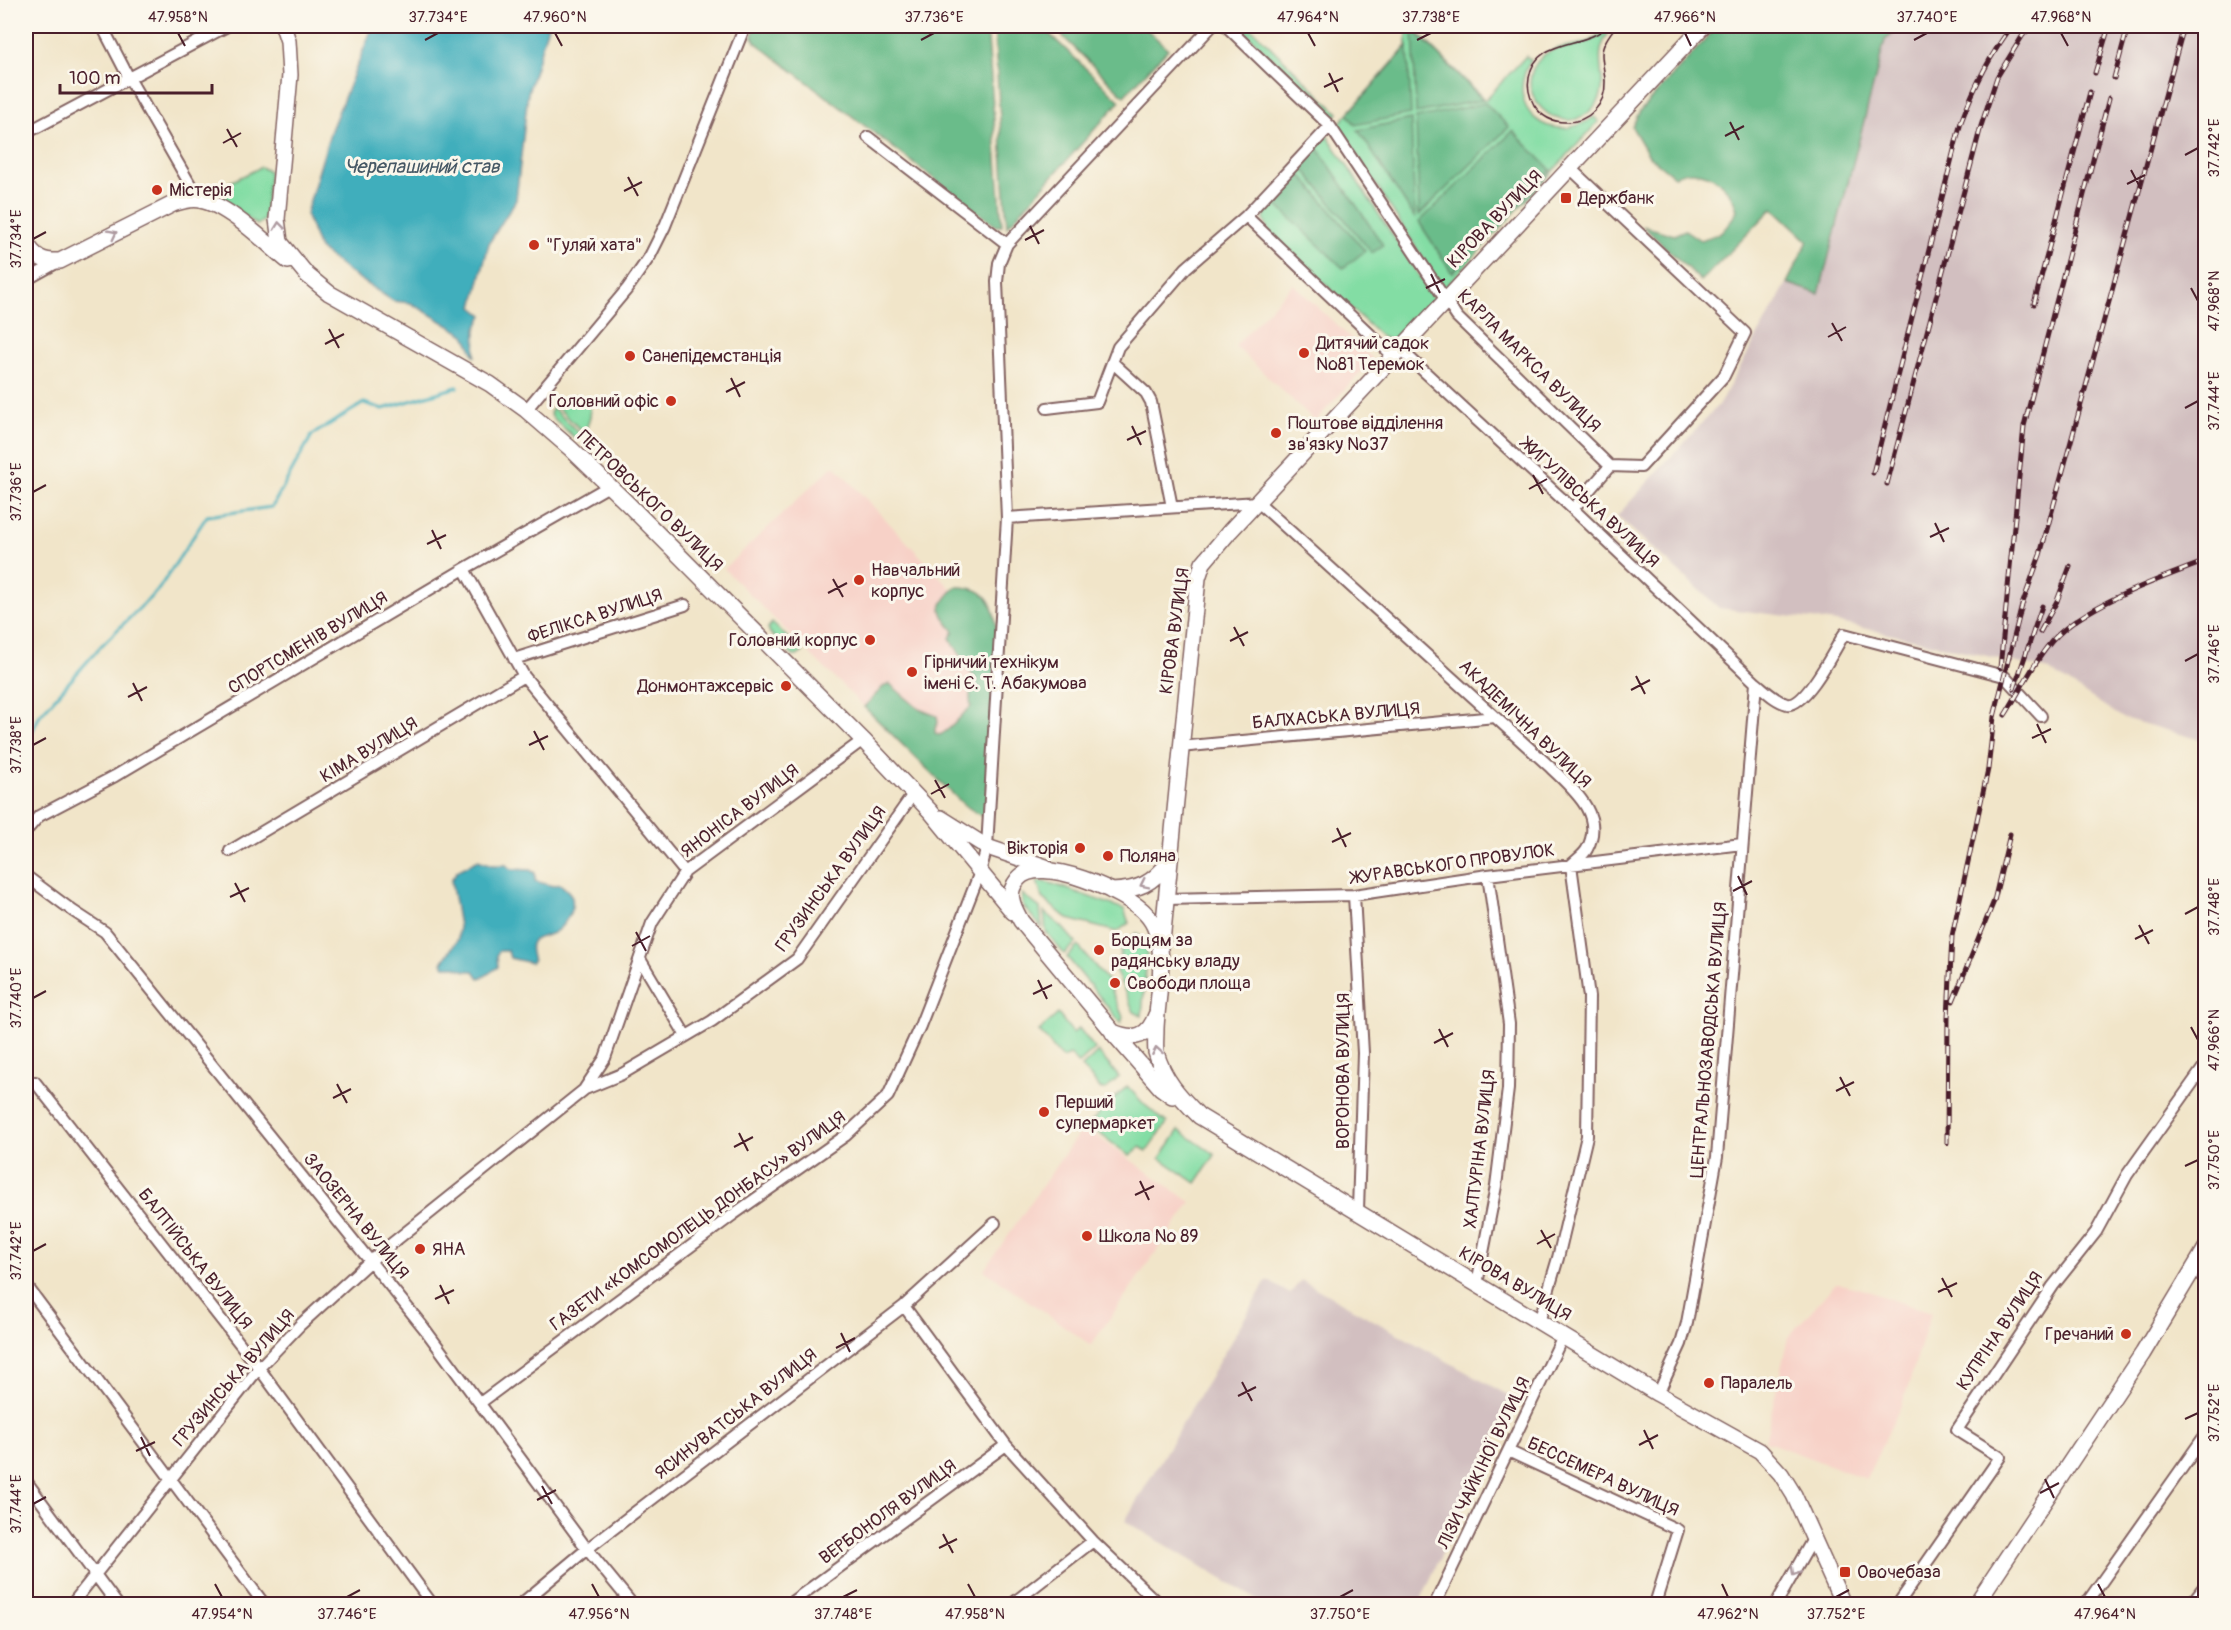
<svg xmlns="http://www.w3.org/2000/svg" width="2231" height="1630" font-family="Pangolin,sans-serif">
	<style>
		.built { fill: #f7d1c7 }
		.industrial { fill: #d2bfc0 }
		.green { fill: #83dda4; stroke: #667e68; stroke-width: 1.5 }
		.forest { fill: #6abc8a; stroke: #5a6e5a; stroke-width: 1.5 }
		.water { fill: #3faebc; stroke: #446674; stroke-width: 1.5 }
		.lines { fill: none; stroke-linecap: round; stroke-linejoin: round }
		.stream { stroke: #3faebc; stroke-width: 3 }
		.street-casing { stroke: #846462; stroke-width: 14 }
		.secondary-casing { stroke: #846462; stroke-width: 18 }
		.street { stroke: #fff; stroke-width: 10 }
		.secondary { stroke: #fff; stroke-width: 15 }
		.tram { stroke: #4a1f2b; stroke-width: 1.5 }
		.rail-casing { stroke: #4a1f2b; stroke-width: 5 }
		.rail { stroke: #fbf7ec; stroke-width: 3; stroke-dasharray: 9; stroke-linecap: butt }
		.oneway { stroke: #ae9aa0 }
		.ticks { fill: none; stroke: #4a1f2b; stroke-width: 2 }
		.poi-dot { fill: #c8321e; stroke: #fbf7ec; stroke-width: 2 }
		.labels { text-anchor: middle; dominant-baseline: central; stroke-width: 6; stroke-linejoin: round; paint-order: stroke }
		.poi-label { font-size: 18px; fill: #4a1f2b; stroke: #fbf7ec; text-anchor: start }
		.street-label { font-size: 18px; fill: #4a1f2b; stroke: #fbf7ec }
		.water-label { font-size: 20px; font-style: italic; fill: #465865; stroke: #fbf7ec }
		.neatline { fill: none; stroke: #4a1f2b; stroke-width: 2 }
		.ticks-label { font-size: 15px; text-anchor: middle; fill: #4a1f2b }
	</style>
	<rect width="100%" height="100%" fill="#fbf7ec"/>
	<filter id="ink" filterUnits="userSpaceOnUse"><feTurbulence type="fractalNoise" baseFrequency=".0167" numOctaves="2"/><feDisplacementMap in="SourceGraphic" scale="12" xChannelSelector="R" yChannelSelector="G"/><feConvolveMatrix kernelMatrix="1 2 1 2 8 2 1 2 1" color-interpolation-filters="sRGB"/></filter>
	<filter id="wash" filterUnits="userSpaceOnUse"><feTurbulence type="fractalNoise" baseFrequency=".008" numOctaves="4" result="noise"/><feDisplacementMap in="SourceGraphic" scale="24" xChannelSelector="R" yChannelSelector="G"/><feGaussianBlur stdDeviation="1.35" result="paint"/><feColorMatrix in="noise" values="0 0 0 0 0 0 0 0 0 0 0 0 0 0 0 0 0 1.4 0 .05"/><feComposite in="paint" operator="in"/></filter>
	<g filter="url(#wash)">
		<rect width="100%" height="100%" fill="#f1e5c9"/>
		<path class="built" d="M1293 284 1373 359 1315 421 1235 346Z
			M834 465 997 637 963 804 724 569Z
			M1083 1127 1191 1202 1091 1345 984 1270Z
			M1836 1283 1862 1289 1931 1313 1904 1399 1866 1479 1765 1441 1788 1337Z"/>
		<path class="industrial" d="M1904 26H2205V741L2123 718 2049 670 1836 622 1719 608 1617 516 1720 403 1787 283 1819 293 1885 40Z
			M1267 1280 1290 1294 1301 1280 1513 1398 1419 1604H1264L1125 1521Z"/>
		<path class="green" d="M1245 26H1249L1338 113 1334 118 1242 29Z
			M1407 26H1411L1485 100 1526 56 1531 60C1502 108 1549 148 1594 117L1599 121 1443 290 1338 125 1407 46Z
			M1610 29C1607 36 1602 43 1601 50 1597 70 1610 90 1594 107 1561 146 1505 89 1543 56 1555 45 1575 47 1590 41 1597 38 1604 33 1610 29Z
			M1327 135 1435 300 1396 342 1382 337 1269 232 1264 220 1267 202Z
			M261 167 270 172 264 220 257 225 224 199 220 192 224 185Z
			M576 395C596 401 592 417 584 433L556 406 568 397Z
			M553 408 581 435 575 438 552 417 550 413Z
			M772 623 803 652 797 656H793L770 633 768 628Z
			M1037 881 1050 883 1124 909 1129 923 1117 932 1068 919 1042 898Z
			M1022 894 1040 908 1042 928 1023 906Z
			M1044 912 1063 928 1076 943 1064 954 1046 932Z
			M1137 933 1148 944 1142 1016 1134 1012 1116 972 1123 942Z
			M1078 946 1107 980 1123 1017 1121 1023 1067 957Z
			M1058 1014 1073 1033 1079 1028 1095 1049 1078 1064 1071 1055 1062 1058 1039 1031Z
			M1098 1052 1119 1077 1105 1090 1101 1089 1082 1067Z
			M1127 1086 1145 1105 1167 1123 1147 1151 1140 1147 1130 1156 1088 1125Z
			M1179 1130 1215 1155 1196 1183 1160 1158Z"/>
		<path class="forest" d="M756 26H987L1002 226H996L755 42 752 35Z
			M994 26H1041L1120 101 1007 227Z
			M1052 26H1143L1168 49 1124 96Z
			M1718 26H1904L1885 40 1819 294 1787 283 1808 241 1773 208 1701 281 1643 226 1674 235 1685 230 1700 240C1722 234 1727 230 1737 210 1731 189 1715 173 1693 172 1687 171 1679 175 1674 176L1649 156 1632 127 1640 111Z
			M1413 29 1483 100 1416 113Z
			M1408 46 1411 114 1355 125 1348 114Z
			M1485 103 1509 127 1419 215 1416 118Z
			M1411 119 1415 218 1358 130Z
			M1513 131 1551 170 1452 273 1419 222Z
			M1317 147 1383 245 1372 253 1300 165Z
			M1296 169 1365 251 1343 268 1270 199Z
			M956 587C991 586 995 608 997 637L987 820 963 804 864 707 883 687 890 684 919 709 937 716 938 723 935 728V733L940 735C954 728 958 717 971 707 969 696 969 690 977 682L950 638 954 631C936 611 937 605 956 587Z"/>
		<path class="water" d="M373 26H548L528 93 516 200 489 243 473 307 483 315 476 329 475 357 465 335 411 303 393 301 346 270 319 248 306 214 331 130Z
			M478 860 492 865H506L512 869 530 870 535 873V881L553 886 560 884C564 888 571 892 572 898 575 910 563 928 553 933 537 940 525 935 533 961L531 963 510 958 508 951H499L497 955 498 967 485 976 479 978 474 971H466L453 966H445L442 963 458 939 459 926 451 880 457 871Z"/>
		<g class="lines">
			<path class="stream" d="M26 744 40 715 101 646 158 590 207 516 272 507 312 435 364 403 383 409 457 387"/>
		</g>
	</g>
	<g filter="url(#ink)">
		<g class="lines">
			<g class="street-casing">
				<path id="street" d="M102 26 129 78 199 200
					M1226 26 1330 126 1457 317 1610 466
					M26 133 227 26
					M868 137 1007 244
					M1570 168 1745 333 1724 376 1641 467 1610 466 1573 509
					M1246 216 1393 356
					M26 280 60 261
					M1400 349 1573 509 1756 683C1765 690 1775 701 1787 704 1805 708 1835 649 1844 634L2004 676 2041 716
					M1112 362 1146 393 1151 402 1172 507
					M1047 408 1097 402 1118 347 1186 268 1246 216 1330 126
					M526 410 627 289 650 256 665 226 745 26
					M1007 518 1258 502 1549 766C1571 788 1606 814 1587 849 1584 855 1576 860 1571 865L1589 997 1587 1136 1558 1258 1539 1322
					M464 569 524 676 685 872
					M514 659 685 605
					M1180 747 1495 717
					M26 831 39 816 115 776 464 569 609 486
					M230 851 524 676
					M26 876 73 911 105 932 424 1328 587 1549 632 1604
					M1354 895 1363 1053 1358 1210
					M1166 899 1354 895 1488 875 1742 844
					M640 959 686 1036
					M35 1082 259 1368 432 1604
					M585 1088 605 1058 652 923 685 872 863 740
					M1477 1284 1496 1186 1508 1089 1509 1024 1488 875
					M26 1285 264 1604
					M904 1306 1006 1445 1093 1541 1159 1604
					M1658 1394 1681 1344 1687 1323 1717 1157 1756 683
					M480 1403 734 1214 845 1136 888 1096 920 1026 980 872 987 847 1007 518 997 282 999 263 1007 244 1212 26
					M1508 1451 1678 1530 1655 1604
					M26 1481 117 1604
					M72 1604 259 1368 300 1325 370 1261 585 1089 622 1074 712 1021 797 959 914 793
					M521 1604 587 1549 904 1306 995 1223
					M789 1604 1006 1445
					M1012 1604 1093 1541
					M1435 1604 1563 1336
					M1776 1604 1813 1539
					M1898 1604 2000 1457 1957 1430 2053 1286 2096 1232 2127 1175 2206 1064
					M2086 1604 2206 1434
					M2191 1604 2206 1584"/>
			</g>
			<g class="secondary-casing">
				<path id="secondary" d="M283 26 288 41 290 75 277 219 280 242 307 275 329 293 490 384 526 410 571 449 629 505 863 740 931 812 1013 912
					M26 242C34 257 43 262 60 261L173 204C182 201 191 198 200 200 227 204 266 243 288 261
					M941 818 987 847 1046 867
					M1111 891C1139 890 1152 884 1169 862
					M1162 942 1198 578 1203 563 1230 531 1703 26
					M1156 1015C1148 1037 1135 1041 1113 1032L1021 921C1018 915 1013 907 1012 900 1010 893 1013 885 1018 879 1039 853 1128 893 1146 914 1171 940 1157 996 1156 1029 1156 1037 1155 1045 1156 1052 1163 1079 1180 1097 1199 1116L1658 1394 1760 1451 1781 1474 1794 1495 1843 1604
					M1113 1033 1161 1088 1172 1096
					M1976 1604 2143 1353 2206 1248"/>
			</g>
			<use href="#street" class="street"/>
			<use href="#secondary" class="secondary"/>
			<path class="tram" d="M1608 26C1585 49 1535 37 1529 78 1527 88 1529 96 1534 105 1541 116 1551 122 1565 122 1588 123 1606 105 1605 82 1605 73 1602 63 1602 54 1602 44 1610 34 1616 26"/>
			<g class="rail-casing">
				<path id="rail" d="M2095 73 2109 26
					M2114 78 2128 26
					M2034 304 2090 92
					M1873 473 1961 122C1974 87 1990 55 2012 26
					M1887 484 1981 126 1997 77 2023 35 2032 26
					M2040 632 2057 601 2070 566
					M2000 668 2024 426 2109 98
					M2014 689 2042 606
					M2005 715C2020 691 2033 663 2052 641 2084 605 2161 578 2206 561
					M1953 1001 1994 901 2010 834
					M1947 1143 1948 1018 1952 936 1988 769 1994 717 2022 605 2040 555 2184 26"/>
			</g>
			<use href="#rail" class="rail"/>
		</g>
		<defs><path id="oneway-chevron" d="M-2-3.5L2.5 0L-2 3.5" fill="none" stroke-width="1.6" stroke-linecap="round" stroke-linejoin="round" transform="scale(1.5)"/></defs>
		<g class="oneway">
			<use href="#oneway-chevron" transform="translate(279 226) rotate(-96)"/>
			<use href="#oneway-chevron" transform="translate(113 234) rotate(-27)"/>
			<use href="#oneway-chevron" transform="translate(1144 884) rotate(154)"/>
			<use href="#oneway-chevron" transform="translate(1157 1051) rotate(-100)"/>
			<use href="#oneway-chevron" transform="translate(1795 1572) rotate(120)"/>
		</g>
	</g>
	<path class="ticks" d="M178 33 185 46M555 33 562 46M1308 33 1315 46M1685 33 1691 46M2061 33 2068 46M425 40 438 33M921 40 934 33M1417 40 1431 33M1914 40 1927 33M1329 73 1338 92M1324 87 1343 78M1730 122 1739 140M227 129 237 147M1725 136 1744 126M223 143 241 133M2185 155 2198 148M2131 170 2141 189M628 177 638 196M2127 184 2145 175M624 191 642 182M1030 226 1039 244M33 239 46 232M1025 240 1044 230M1431 274 1440 293M1426 288 1445 279M2191 288 2198 301M1832 323 1842 341M329 329 339 348M1828 337 1846 327M325 344 344 334M731 378 740 397M726 392 745 382M2185 408 2198 401M1132 426 1141 445M1127 440 1146 431M1533 475 1543 494M1529 489 1547 479M33 492 46 485M1935 523 1944 542M432 530 441 549M1930 537 1949 528M427 544 446 535M833 579 843 597M828 593 847 583M1234 627 1244 646M1230 641 1248 632M2185 661 2198 654M1636 676 1645 694M133 683 142 701M1631 690 1650 680M128 697 147 687M2037 724 2046 743M534 731 544 750M2032 738 2051 729M33 745 46 738M529 745 548 736M935 780 945 798M931 794 949 784M1337 828 1346 847M1332 842 1351 833M1738 876 1747 895M235 883 245 902M1733 891 1752 881M230 897 249 888M2185 914 2198 907M2139 925 2149 944M636 932 646 951M2135 939 2153 930M632 946 650 936M1038 980 1047 999M1033 994 1052 985M33 998 46 991M2191 1027 2198 1040M1439 1029 1448 1047M1434 1043 1453 1033M1840 1077 1850 1096M337 1084 347 1103M1836 1091 1854 1082M333 1098 351 1089M739 1133 748 1151M734 1147 753 1137M2185 1166 2198 1160M1140 1181 1149 1200M1135 1195 1154 1186M1541 1230 1551 1248M1537 1244 1555 1234M33 1251 46 1244M1942 1278 1952 1297M440 1285 449 1304M1938 1292 1957 1283M435 1299 454 1290M841 1333 850 1352M836 1348 855 1338M1242 1382 1252 1401M1238 1396 1256 1387M2185 1419 2198 1413M1644 1430 1653 1449M141 1437 150 1456M1639 1445 1658 1435M136 1451 155 1442M2045 1479 2054 1498M542 1486 552 1504M2040 1493 2059 1483M537 1500 556 1490M33 1504 46 1497M943 1534 953 1553M939 1548 957 1539M215 1584 222 1597M592 1584 599 1597M968 1584 975 1597M1722 1584 1728 1597M2098 1584 2105 1597M347 1597 360 1590M843 1597 857 1590M1340 1597 1353 1590M1836 1597 1849 1590"/>
	<g class="poi-dot">
		<circle cx="157" cy="190" r="6"/>
		<rect x="1560" y="192" width="12" height="12" rx="3"/>
		<circle cx="534" cy="245" r="6"/>
		<circle cx="1304" cy="353" r="6"/>
		<circle cx="630" cy="356" r="6"/>
		<circle cx="671" cy="401" r="6"/>
		<circle cx="1276" cy="433" r="6"/>
		<circle cx="859" cy="580" r="6"/>
		<circle cx="870" cy="640" r="6"/>
		<circle cx="912" cy="672" r="6"/>
		<circle cx="786" cy="686" r="6"/>
		<circle cx="1080" cy="848" r="6"/>
		<circle cx="1108" cy="856" r="6"/>
		<circle cx="1099" cy="950" r="6"/>
		<circle cx="1115" cy="983" r="6"/>
		<circle cx="1044" cy="1112" r="6"/>
		<circle cx="1087" cy="1236" r="6"/>
		<circle cx="420" cy="1249" r="6"/>
		<circle cx="2126" cy="1334" r="6"/>
		<circle cx="1709" cy="1383" r="6"/>
		<rect x="1839" y="1566" width="12" height="12" rx="3"/>
	</g>
	<g class="labels">
		<g class="poi-label">
			<text x="169" y="190">Містерія</text>
			<text x="1578" y="198">Держбанк</text>
			<text x="546" y="245">"Гуляй хата"</text>
			<text x="1316" y="343">Дитячий садок<tspan x="1316" dy="21">№81 Теремок</tspan></text>
			<text x="642" y="356">Санепідемстанція</text>
			<text x="659" y="401" text-anchor="end">Головний офіс</text>
			<text x="1288" y="423">Поштове відділення<tspan x="1288" dy="21">зв'язку №37</tspan></text>
			<text x="871" y="570">Навчальний<tspan x="871" dy="21">корпус</tspan></text>
			<text x="858" y="640" text-anchor="end">Головний корпус</text>
			<text x="924" y="662">Гірничий технікум<tspan x="924" dy="21">імені Є. Т. Абакумова</tspan></text>
			<text x="774" y="686" text-anchor="end">Донмонтажсервіс</text>
			<text x="1068" y="848" text-anchor="end">Вікторія</text>
			<text x="1120" y="856">Поляна</text>
			<text x="1111" y="940">Борцям за<tspan x="1111" dy="21">радянську владу</tspan></text>
			<text x="1127" y="983">Свободи площа</text>
			<text x="1056" y="1102">Перший<tspan x="1056" dy="21">супермаркет</tspan></text>
			<text x="1099" y="1236">Школа № 89</text>
			<text x="432" y="1249">ЯНА</text>
			<text x="2114" y="1334" text-anchor="end">Гречаний</text>
			<text x="1721" y="1383">Паралель</text>
			<text x="1857" y="1572">Овочебаза</text>
		</g>
		<g class="street-label">
			<text transform="translate(1495 219) rotate(-46)">КІРОВА ВУЛИЦЯ</text>
			<text transform="translate(1529 361) rotate(45)">КАРЛА МАРКСА ВУЛИЦЯ</text>
			<text transform="translate(650 501) rotate(44)">ПЕТРОВСЬКОГО ВУЛИЦЯ</text>
			<text transform="translate(1590 503) rotate(43)">ЖИГУЛІВСЬКА ВУЛИЦЯ</text>
			<text transform="translate(595 616) rotate(-18)">ФЕЛІКСА ВУЛИЦЯ</text>
			<text transform="translate(1175 631) rotate(-82)">КІРОВА ВУЛИЦЯ</text>
			<text transform="translate(308 643) rotate(-31)">СПОРТСМЕНІВ ВУЛИЦЯ</text>
			<text transform="translate(1336 716) rotate(-5)">БАЛХАСЬКА ВУЛИЦЯ</text>
			<text transform="translate(1525 724) rotate(44)">АКАДЕМІЧНА ВУЛИЦЯ</text>
			<text transform="translate(369 750) rotate(-31)">КІМА ВУЛИЦЯ</text>
			<text transform="translate(740 811) rotate(-37)">ЯНОНІСА ВУЛИЦЯ</text>
			<text transform="translate(1453 864) rotate(-8)">ЖУРАВСЬКОГО ПРОВУЛОК</text>
			<text transform="translate(831 879) rotate(-54)">ГРУЗИНСЬКА ВУЛИЦЯ</text>
			<text transform="translate(1709 1040) rotate(-85)">ЦЕНТРАЛЬНОЗАВОДСЬКА ВУЛИЦЯ</text>
			<text transform="translate(1343 1071) rotate(-90)">ВОРОНОВА ВУЛИЦЯ</text>
			<text transform="translate(1480 1149) rotate(-83)">ХАЛТУРІНА ВУЛИЦЯ</text>
			<text transform="translate(356 1216) rotate(51)">ЗАОЗЕРНА ВУЛИЦЯ</text>
			<text transform="translate(698 1221) rotate(-36)">ГАЗЕТИ «КОМСОМОЛЕЦЬ ДОНБАСУ» ВУЛИЦЯ</text>
			<text transform="translate(195 1259) rotate(52)">БАЛТІЙСЬКА ВУЛИЦЯ</text>
			<text transform="translate(1515 1284) rotate(31)">КІРОВА ВУЛИЦЯ</text>
			<text transform="translate(2000 1331) rotate(-56)">КУПРІНА ВУЛИЦЯ</text>
			<text transform="translate(234 1378) rotate(-49)">ГРУЗИНСЬКА ВУЛИЦЯ</text>
			<text transform="translate(736 1414) rotate(-38)">ЯСИНУВАТСЬКА ВУЛИЦЯ</text>
			<text transform="translate(1484 1463) rotate(-64)">ЛІЗИ ЧАЙКІНОЇ ВУЛИЦЯ</text>
			<text transform="translate(1603 1477) rotate(25)">БЕССЕМЕРА ВУЛИЦЯ</text>
			<text transform="translate(888 1512) rotate(-36)">ВЕРБОНОЛЯ ВУЛИЦЯ</text>
		</g>
		<g class="water-label">
			<text x="422" y="166">Черепашиний став</text>
		</g>
	</g>
	<rect width="2231" height="1630" fill="none" stroke="#fbf7ec" stroke-width="66"/>
	<path d="M60 84v9h152v-9" fill="none" stroke="#4a1f2b" stroke-width="3"/>
	<text x="69" y="84" font-size="18" fill="#4a1f2b" stroke="#fbf7ec" stroke-width="4.5" paint-order="stroke">100 m</text>
	<rect x="33" y="33" width="2165" height="1564" class="neatline"/>
	<g class="ticks-label">
		<text x="178" y="22">47.958°N</text>
		<text x="438" y="22">37.734°E</text>
		<text x="555" y="22">47.960°N</text>
		<text x="934" y="22">37.736°E</text>
		<text x="1308" y="22">47.964°N</text>
		<text x="1431" y="22">37.738°E</text>
		<text x="1685" y="22">47.966°N</text>
		<text x="1927" y="22">37.740°E</text>
		<text x="2061" y="22">47.968°N</text>
		<text transform="translate(2214 148) rotate(-90)" y="5">37.742°E</text>
		<text transform="translate(16 239) rotate(-90)" y="5">37.734°E</text>
		<text transform="translate(2214 301) rotate(-90)" y="5">47.968°N</text>
		<text transform="translate(2214 401) rotate(-90)" y="5">37.744°E</text>
		<text transform="translate(16 492) rotate(-90)" y="5">37.736°E</text>
		<text transform="translate(2214 654) rotate(-90)" y="5">37.746°E</text>
		<text transform="translate(16 745) rotate(-90)" y="5">37.738°E</text>
		<text transform="translate(2214 907) rotate(-90)" y="5">37.748°E</text>
		<text transform="translate(16 998) rotate(-90)" y="5">37.740°E</text>
		<text transform="translate(2214 1040) rotate(-90)" y="5">47.966°N</text>
		<text transform="translate(2214 1160) rotate(-90)" y="5">37.750°E</text>
		<text transform="translate(16 1251) rotate(-90)" y="5">37.742°E</text>
		<text transform="translate(2214 1413) rotate(-90)" y="5">37.752°E</text>
		<text transform="translate(16 1504) rotate(-90)" y="5">37.744°E</text>
		<text x="222" y="1619">47.954°N</text>
		<text x="347" y="1619">37.746°E</text>
		<text x="599" y="1619">47.956°N</text>
		<text x="843" y="1619">37.748°E</text>
		<text x="975" y="1619">47.958°N</text>
		<text x="1340" y="1619">37.750°E</text>
		<text x="1728" y="1619">47.962°N</text>
		<text x="1836" y="1619">37.752°E</text>
		<text x="2105" y="1619">47.964°N</text>
	</g>
</svg>
